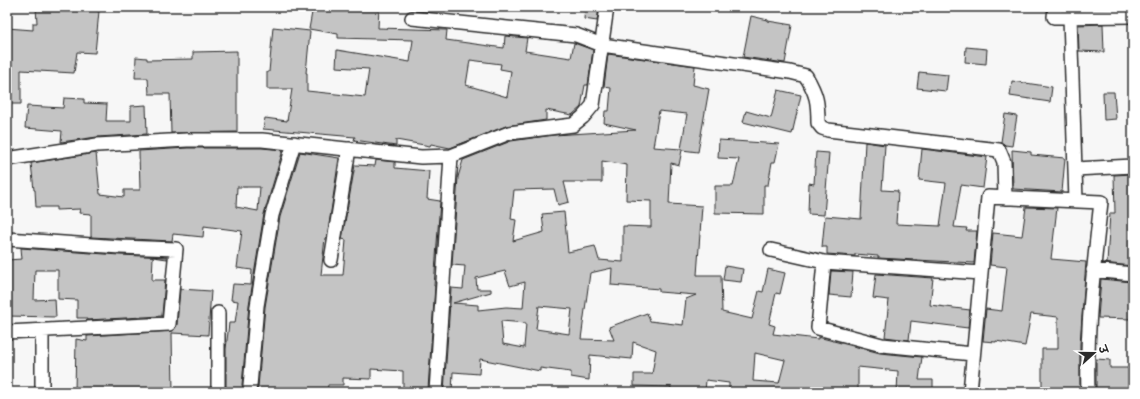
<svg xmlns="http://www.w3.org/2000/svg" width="1140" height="399" font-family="Delius,'Playpen Sans Deva',sans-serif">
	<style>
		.building { fill: #c4c4c4; stroke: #2b2b2b; fill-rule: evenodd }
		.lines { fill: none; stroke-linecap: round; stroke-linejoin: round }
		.street-casing { stroke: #2b2b2b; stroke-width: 16 }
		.street { stroke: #fff; stroke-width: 13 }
	</style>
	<rect width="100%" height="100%" fill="#f7f7f7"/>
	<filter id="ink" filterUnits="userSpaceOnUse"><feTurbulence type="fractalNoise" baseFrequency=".025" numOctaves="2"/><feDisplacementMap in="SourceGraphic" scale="8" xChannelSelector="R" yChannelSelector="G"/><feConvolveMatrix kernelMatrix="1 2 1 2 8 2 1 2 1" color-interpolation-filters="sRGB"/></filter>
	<g filter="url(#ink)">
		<path class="building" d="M36 7H97V11H99L95 53 77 52 74 73 21 70V104H7V28L33 30V23H37Z
			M313 7H379L378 28 447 30 446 40 504 48 505 36 527 38 525 51 571 58 574 43 593 50 588 85H585L581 107 572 115 546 110V120L506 126 450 148 431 144 430 146 396 140V146L354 140 355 137 263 129 265 118 287 121 292 89H267V72H269L273 27 310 31 306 73H307V91L365 97 369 69 336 67 337 50 410 62 413 40 338 38V34L309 29ZM470 60 501 64 500 69 511 71 507 97 466 85Z
			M585 7H599L597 21 584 19Z
			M751 16 768 20V21L792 25 785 63 743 57Z
			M1103 24 1104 52 1079 51 1078 25Z
			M966 47 987 49 986 64 965 62Z
			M237 51V132L171 133 170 94H149L148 78H135L136 57 147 58V60L193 59V52Z
			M608 54 695 66 693 85 709 89 698 152 682 150 679 165 671 163 669 204 702 206 697 275H721L722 312 752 319 759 291 763 292 768 269 785 273 780 294 776 293 769 324 775 326 773 334 818 339V337L880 353 922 357 919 380H933V392H897L898 371 858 367V392H787L780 390V392H729V383L706 380 705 392H670L671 387 634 386V374H652L656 350 633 342 632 359 590 355 589 380 571 377V372L540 368V371L480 359 479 374 453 372 452 392H444L451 288 463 289 465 266 452 265 458 177 463 160 511 141 554 135 636 130 604 123 605 111H609L611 88 604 87ZM659 111 687 114 681 149 653 147ZM602 161 627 165 626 200 651 201V227L623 226V262L599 260 595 246 568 252 564 212 542 214 544 232 513 241 516 220 511 219 514 190 554 189 558 205 569 202 564 182H602ZM612 268 611 285 659 289V292L696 295 686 299 683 325 650 321 647 313 609 327 614 340 581 339 590 273ZM505 271 510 286 525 282 523 308 506 307 478 310V305L453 303 491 292V289H477L476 278ZM539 306 572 309 569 334 536 329ZM501 321 526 323 524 348 503 344ZM755 353 785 360 779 383 753 381Z
			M919 72 948 75 946 91 917 88Z
			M1012 81 1052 87 1050 102 1010 96Z
			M778 90 801 95 792 134 743 122 746 111 771 118Z
			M1103 92H1114L1116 119 1104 120Z
			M64 98 84 99V103L107 104 106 121H131V106L146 105 147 134 97 137 61 142 62 131 25 128 27 106 63 108Z
			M1005 114 1017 116 1012 146 1005 145 1001 142Z
			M719 140 779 144 775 162H772L768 185H764V214L715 213V186H733L739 159 718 158Z
			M865 142 885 145 882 190 898 191 896 224 940 226 946 183 919 180 922 149 987 157 983 188 961 185 954 227 967 228 966 231H977L974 263 878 258V256L855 254V256L827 254V247H822L825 216 861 219Z
			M187 148H262L283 150 264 214 249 305 242 385 244 391 229 390V392H226V349L229 323H235L238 301 231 300 233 284 251 285 252 270 237 268 242 231 204 226 203 237 173 234 172 241 91 237V214L79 213 80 209 56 210V207H36L35 190H34L31 163 96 153 100 194 124 197V190H140L139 151ZM237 187H260L258 211 236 207Z
			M1012 150 1031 152V155L1065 158 1062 192 1013 189Z
			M300 152 339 158 327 238H325L321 275H343L346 240 342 239 355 165 375 166 376 160 395 162V168L429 171 427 199 440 201 434 286H435L428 389 403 388V371L371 369V379L343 378V385H328L327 392H256L258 387 265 307 280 217Z
			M816 152 829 153 824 215 808 214 809 183 814 184Z
			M1133 174V266L1102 263H1107L1110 213H1115L1114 175Z
			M1026 207 1057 208 1051 259 1086 262 1080 344V392H1042V349H1058V317L1031 314 1025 346 996 341V342L983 341 986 309 1002 311 1007 267 990 265 993 233 1022 236Z
			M21 248 119 255 167 257V259L153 257 152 280H165L162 316 87 320V318H77V300L58 299V270H35L34 300 55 299 56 317 7 316V260L22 259Z
			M725 266 743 269 741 282 723 280Z
			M831 271 853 272 851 297 829 295Z
			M876 274 933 278 930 305 970 310 968 328 911 321 909 340 885 337 889 300 873 298Z
			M1101 279 1132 282 1131 319 1098 318Z
			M180 289 211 291 208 335 172 333 173 392H75L76 339 87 341V336L173 331 177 325Z
			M1096 359 1110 360V368H1133V392H1096Z"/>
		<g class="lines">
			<g class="street-casing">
				<path id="street" d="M1055 7 1054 17 1133 16
					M1070 17 1076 201
					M412 18 576 35 602 45 790 72 806 76C817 95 818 102 818 123L822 128 828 130 999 150 1004 162 1005 198
					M7 159 97 145 187 140H262L421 157 451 156 509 133 573 125 583 117 593 105 607 7
					M1075 169 1133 166
					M7 239 120 247 176 249 169 324 7 332
					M771 250 824 262 818 328 882 345 973 354
					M331 260 349 149
					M824 262 981 273
					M1093 270 1133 274
					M218 313V392
					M42 330V392
					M250 386 257 306 272 215 294 143
					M436 392 451 156
					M970 392 988 197 1101 202C1094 265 1086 329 1088 392"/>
			</g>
			<use href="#street" class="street"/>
		</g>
	</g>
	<rect width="1140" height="399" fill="none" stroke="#fff" stroke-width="24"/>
	<rect x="12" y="12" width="1116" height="375" fill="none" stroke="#2b2b2b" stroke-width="1.5" filter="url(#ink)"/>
	<g transform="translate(1094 353) rotate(69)" stroke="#ffffff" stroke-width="3" paint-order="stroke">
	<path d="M0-3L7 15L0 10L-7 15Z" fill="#2b2b2b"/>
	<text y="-6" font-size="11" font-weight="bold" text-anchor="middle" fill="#2b2b2b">उ</text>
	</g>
</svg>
